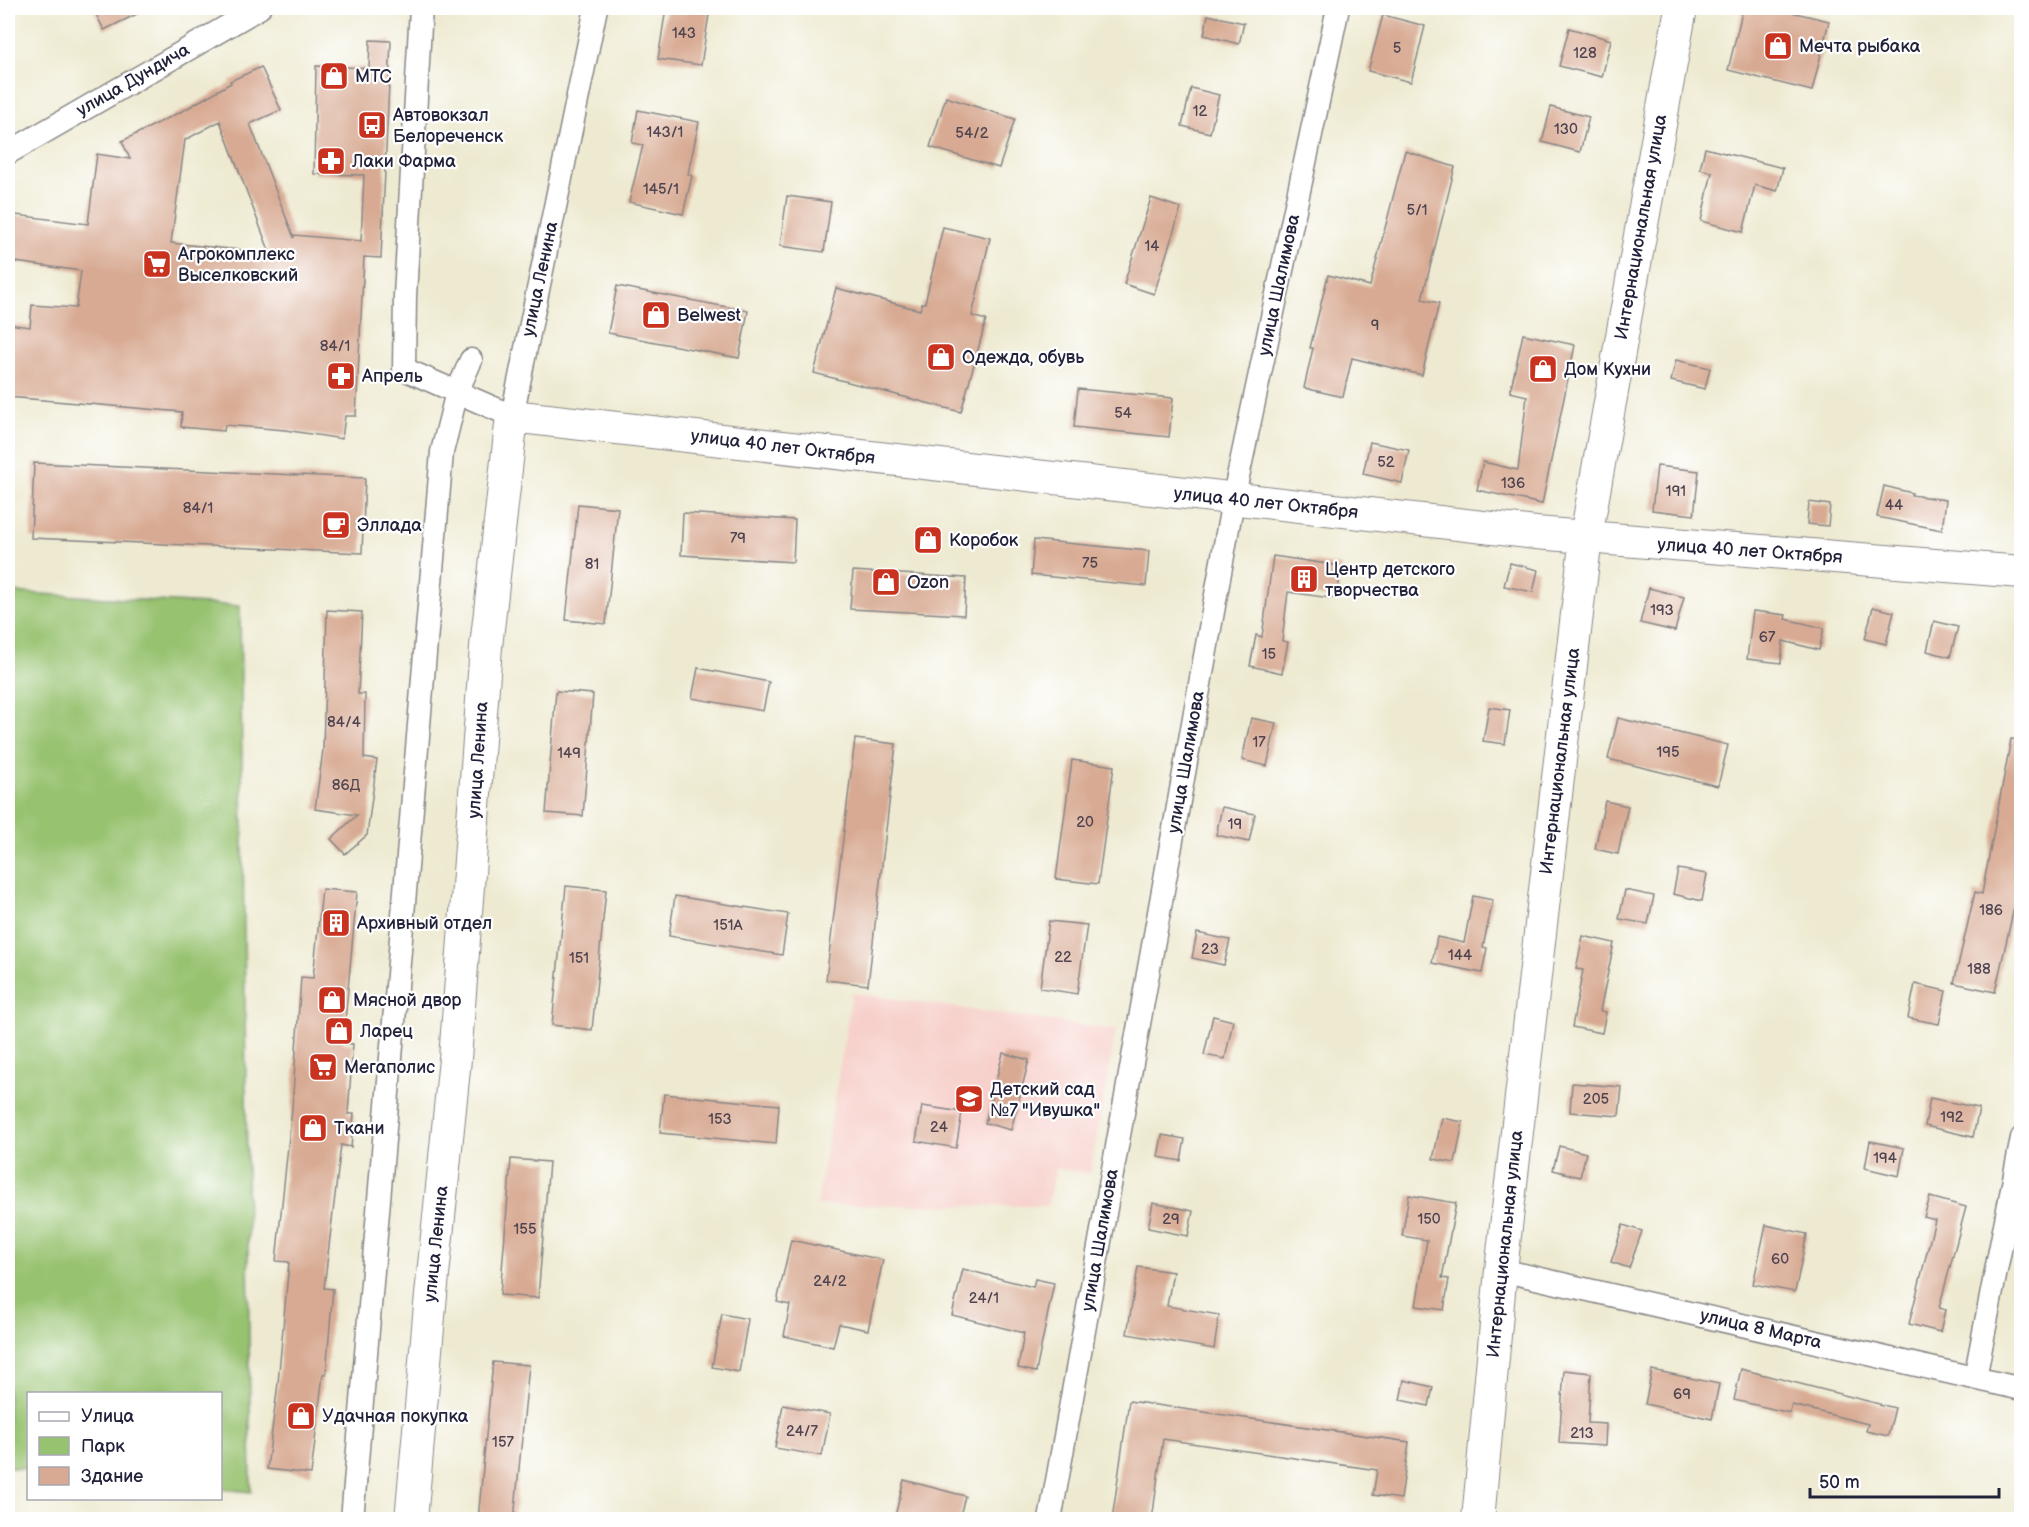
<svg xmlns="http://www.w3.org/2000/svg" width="2029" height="1527" font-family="'Balsamiq Sans',sans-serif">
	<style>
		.built { fill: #f7d0cb }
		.green { fill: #97c270; stroke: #5c7256; stroke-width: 1.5 }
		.building { fill: #d8aa93; fill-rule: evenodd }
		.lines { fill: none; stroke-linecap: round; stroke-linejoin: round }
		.street-casing { stroke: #888686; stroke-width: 25 }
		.secondary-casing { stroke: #888686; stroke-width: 34 }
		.street { stroke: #fff; stroke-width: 22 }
		.secondary { stroke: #fff; stroke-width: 32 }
		.labels { text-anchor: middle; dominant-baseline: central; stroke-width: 4.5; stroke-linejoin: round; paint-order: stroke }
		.number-label { font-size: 15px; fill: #504451 }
		.poi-label { font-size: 18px; fill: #22223b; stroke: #fff; text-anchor: start }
		.street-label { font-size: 18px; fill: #22223b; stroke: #fff }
	</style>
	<rect width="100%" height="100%" fill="#fff"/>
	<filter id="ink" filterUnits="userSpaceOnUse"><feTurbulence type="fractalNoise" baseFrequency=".0167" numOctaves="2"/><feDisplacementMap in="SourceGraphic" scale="12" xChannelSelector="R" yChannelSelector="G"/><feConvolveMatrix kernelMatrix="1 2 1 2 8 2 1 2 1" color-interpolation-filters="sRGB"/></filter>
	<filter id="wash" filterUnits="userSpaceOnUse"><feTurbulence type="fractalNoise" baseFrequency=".008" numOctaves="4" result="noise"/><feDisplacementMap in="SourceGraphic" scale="24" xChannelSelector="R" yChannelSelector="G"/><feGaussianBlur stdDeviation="1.35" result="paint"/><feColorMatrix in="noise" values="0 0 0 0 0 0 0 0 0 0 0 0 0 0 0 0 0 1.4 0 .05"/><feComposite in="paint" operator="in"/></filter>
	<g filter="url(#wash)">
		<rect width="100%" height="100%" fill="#eeead1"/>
		<path class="built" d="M852 993 1116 1030 1090 1174 1056 1168 1047 1206 817 1205Z"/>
		<path class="green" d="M8 592 240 606 251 1492 221 1489 220 1394H28V1469L8 1467Z"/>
		<g id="blocks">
			<path class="building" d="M93 8H149L104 30Z
				M666 8H710L701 65 658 59Z
				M1743 8H1775L1829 21 1812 91 1728 70Z
				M1208 15 1244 23 1239 44 1204 35Z
				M1383 15 1425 26 1411 82 1368 71Z
				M1569 28 1611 40 1602 77 1559 66Z
				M370 40 391 41 381 258 364 257 356 416H345L342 439 285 430 225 425 224 431 181 427 182 412 8 397V324L30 327 32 305 76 308 81 271 8 261V214L88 224 97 154 130 159 122 141 186 109 231 83 230 81 261 67 281 110 250 124 294 238V235L361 241 364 175 314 174 316 66 369 68ZM220 121 270 253 171 243 185 140Z
				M1191 88 1219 95 1210 133 1182 126Z
				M946 97 1015 119 999 168 930 147Z
				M1551 107 1589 117 1580 152 1542 142Z
				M638 110 699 122 688 174 692 176 683 214 629 202 643 145 632 143Z
				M1705 148 1783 168 1777 191 1755 185 1743 232 1701 221 1712 172 1700 169Z
				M1405 151 1455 167 1422 299 1439 303 1422 375 1352 358 1343 397 1304 388 1313 348H1310L1328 275 1370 286Z
				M787 196 831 202 824 252 780 246Z
				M1151 198 1181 208 1154 294 1124 284Z
				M943 227 990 238 972 316 986 320 961 412 814 373 836 288 920 310 922 303H925Z
				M617 286 748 311 739 358 608 333Z
				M1523 334 1575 345 1542 504 1477 490 1483 462 1518 470 1527 396 1510 392Z
				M1676 360 1710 368 1705 389 1671 381Z
				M1078 389 1173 398 1169 437 1074 427Z
				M1370 442 1409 450 1402 483 1363 474Z
				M34 463 365 478 362 553 31 538Z
				M1657 466 1699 471 1694 515 1652 510Z
				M1884 486 1912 493 1911 495 1946 500 1942 530 1877 517Z
				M1809 502 1830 505 1828 526 1807 524Z
				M578 504 618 508 606 624 566 620Z
				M683 513 795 520 793 562 681 555Z
				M1034 540 1149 551 1146 586 1031 575Z
				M1273 556 1341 566 1337 599 1288 592 1282 641 1288 642 1282 673 1250 666 1256 635 1262 637Z
				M1510 563 1538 570 1533 592 1504 586Z
				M853 571 966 578 964 615 850 609Z
				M1649 588 1684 597 1675 631 1640 623Z
				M1873 607 1894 612 1886 644 1865 639Z
				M327 610 362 612 358 694H365L364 758 377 760 367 835 345 854 331 839 357 815 315 809 323 750Z
				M1753 611 1786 615 1785 619 1824 628 1819 650 1783 641 1781 663 1747 659Z
				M1934 621 1958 627 1950 657 1927 651Z
				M698 668 769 682 763 711 692 698Z
				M556 691 593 694 583 816 546 813Z
				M1489 707 1510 710 1505 744 1483 741Z
				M1251 718 1276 723 1267 766 1242 760Z
				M1618 718 1728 745 1718 786 1608 759Z
				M855 739 896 744 868 985 826 980Z
				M2011 739 2022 740V872L1995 992 1954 983 1975 892 1982 894Z
				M1072 760 1114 766 1098 884 1056 879Z
				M1605 801 1628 806 1618 854 1595 849Z
				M1222 807 1255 814 1249 842 1216 835Z
				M1678 869 1707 874 1702 901 1673 894Z
				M566 886 606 890 592 1030 552 1025Z
				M322 889 357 892 343 1043 353 1044 348 1114H354L351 1147 341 1145 324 1288 333 1289 326 1374H323L311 1474 267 1469 278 1383 289 1262 276 1261 292 1108 301 977 313 978Z
				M1625 890 1654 896 1648 924 1619 919Z
				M675 896 788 914 782 955 669 936Z
				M1473 896 1493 900 1483 947 1487 948 1482 973 1432 963 1437 937 1464 943Z
				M1049 921 1087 925 1077 994 1040 988Z
				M1197 933 1230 940 1224 965 1192 958Z
				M1583 936 1614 943 1600 1011 1606 1012 1602 1033 1572 1027 1583 970 1576 969Z
				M1915 984 1946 991 1939 1024 1908 1018Z
				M1213 1016 1233 1021 1225 1059 1204 1055Z
				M1003 1053 1029 1060 1011 1130 985 1123Z
				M1572 1083 1622 1087 1619 1116 1570 1112Z
				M664 1094 779 1105 776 1144 660 1133Z
				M1930 1098 1979 1108 1973 1137 1925 1126Z
				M922 1106 962 1112 956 1148 916 1141Z
				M1442 1118 1463 1122 1455 1163 1433 1159Z
				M1162 1135 1185 1139 1181 1161 1158 1157Z
				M1870 1141 1904 1148 1899 1176 1865 1168Z
				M1559 1146 1586 1153 1580 1177 1553 1170Z
				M511 1159 549 1162 538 1298 500 1295Z
				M1409 1195 1456 1203 1442 1278 1449 1279 1444 1310 1416 1306 1427 1240 1402 1236Z
				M1930 1197 1966 1207 1939 1308 1945 1310 1940 1332 1909 1324 1935 1220 1924 1217Z
				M1153 1203 1193 1211 1188 1236 1148 1228Z
				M1623 1225 1642 1231 1629 1268 1611 1262Z
				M1766 1225 1807 1234 1795 1292 1753 1284Z
				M791 1240 883 1260 868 1330 839 1324 833 1347 784 1336 790 1305 777 1302Z
				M1138 1267 1173 1272 1167 1306 1219 1315 1214 1349 1127 1334Z
				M963 1269 1033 1287 1035 1279 1054 1283 1036 1372 1018 1368 1024 1333 952 1315Z
				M722 1314 748 1319 739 1372 712 1367Z
				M493 1362 529 1365 514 1520H478Z
				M1741 1369 1895 1408 1888 1436 1866 1431 1868 1424 1792 1405 1790 1413 1734 1400Z
				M1564 1370 1591 1373 1588 1423 1606 1424 1605 1446 1559 1443Z
				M1652 1370 1719 1384 1712 1419 1645 1404Z
				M1404 1380 1433 1387 1429 1406 1400 1400Z
				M1129 1401 1409 1442 1401 1499 1373 1495 1377 1470 1163 1439 1152 1520H1112Z
				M783 1405 830 1414 822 1456 775 1448Z
				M904 1480 965 1496 959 1520H894Z"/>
		</g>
	</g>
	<g filter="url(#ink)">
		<use href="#blocks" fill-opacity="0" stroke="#888686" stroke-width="1.5"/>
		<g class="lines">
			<g class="street-casing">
				<path id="street" d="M421 8 405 296 404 369 512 416 596 8
					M8 153 259 8
					M1501 1270 2022 1389
					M1975 1378 2022 1138
					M352 1520 442 452 457 392 471 360
					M1050 1520 1233 500 1338 8"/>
			</g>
			<g class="secondary-casing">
				<path id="secondary" d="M411 1520 430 1305 455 1059 486 647 512 416 1536 533 2022 572
					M1478 1520 1501 1270 1586 536 1681 8"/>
			</g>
			<use href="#street" class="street"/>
			<use href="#secondary" class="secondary"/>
		</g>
	</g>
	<defs>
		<g id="shop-square" transform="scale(1.5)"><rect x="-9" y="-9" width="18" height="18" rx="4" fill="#c8321e" stroke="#fff"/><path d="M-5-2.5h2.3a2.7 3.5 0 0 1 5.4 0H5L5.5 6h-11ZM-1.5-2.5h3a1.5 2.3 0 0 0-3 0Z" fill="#fff"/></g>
		<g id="bus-square" transform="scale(1.5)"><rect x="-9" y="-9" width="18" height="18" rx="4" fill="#c8321e" stroke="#fff"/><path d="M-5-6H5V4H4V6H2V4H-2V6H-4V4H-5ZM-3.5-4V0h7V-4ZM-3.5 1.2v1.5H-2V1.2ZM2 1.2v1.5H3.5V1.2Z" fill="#fff"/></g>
		<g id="pharmacy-square" transform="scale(1.5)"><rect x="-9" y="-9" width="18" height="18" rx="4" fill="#c8321e" stroke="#fff"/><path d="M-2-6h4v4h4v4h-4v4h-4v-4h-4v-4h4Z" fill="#fff"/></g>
		<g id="supermarket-square" transform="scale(1.5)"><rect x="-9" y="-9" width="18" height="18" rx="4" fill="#c8321e" stroke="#fff"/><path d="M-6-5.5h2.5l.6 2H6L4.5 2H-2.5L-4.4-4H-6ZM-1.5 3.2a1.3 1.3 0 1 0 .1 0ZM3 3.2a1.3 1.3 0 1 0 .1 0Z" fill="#fff"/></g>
		<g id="cafe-square" transform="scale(1.5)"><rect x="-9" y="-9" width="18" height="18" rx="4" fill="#c8321e" stroke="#fff"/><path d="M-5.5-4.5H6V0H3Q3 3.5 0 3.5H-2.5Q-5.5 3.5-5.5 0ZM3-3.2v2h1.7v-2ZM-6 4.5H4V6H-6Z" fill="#fff"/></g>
		<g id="building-square" transform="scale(1.5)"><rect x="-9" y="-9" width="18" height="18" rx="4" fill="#c8321e" stroke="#fff"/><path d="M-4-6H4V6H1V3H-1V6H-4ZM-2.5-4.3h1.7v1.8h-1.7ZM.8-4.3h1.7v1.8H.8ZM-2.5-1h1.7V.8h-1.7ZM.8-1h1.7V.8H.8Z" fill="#fff"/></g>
		<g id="school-square" transform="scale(1.5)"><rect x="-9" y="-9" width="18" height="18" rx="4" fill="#c8321e" stroke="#fff"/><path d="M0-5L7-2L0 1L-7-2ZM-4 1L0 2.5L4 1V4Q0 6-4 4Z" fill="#fff"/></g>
	</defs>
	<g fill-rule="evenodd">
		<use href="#shop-square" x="1778" y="46"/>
		<use href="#shop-square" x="334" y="76"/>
		<use href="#bus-square" x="372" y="125"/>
		<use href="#pharmacy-square" x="331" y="161"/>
		<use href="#supermarket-square" x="157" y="264"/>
		<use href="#shop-square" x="656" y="315"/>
		<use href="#shop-square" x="941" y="357"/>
		<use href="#shop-square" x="1543" y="369"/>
		<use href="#pharmacy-square" x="341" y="376"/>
		<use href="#cafe-square" x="336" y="525"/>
		<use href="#shop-square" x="928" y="540"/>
		<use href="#building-square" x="1304" y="579"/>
		<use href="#shop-square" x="886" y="582"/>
		<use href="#building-square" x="336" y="923"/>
		<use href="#shop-square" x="332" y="1000"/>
		<use href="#shop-square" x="339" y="1031"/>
		<use href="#supermarket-square" x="323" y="1067"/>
		<use href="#school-square" x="969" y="1099"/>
		<use href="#shop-square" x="313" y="1128"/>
		<use href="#shop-square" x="301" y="1416"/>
	</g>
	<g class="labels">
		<g class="number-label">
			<text x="684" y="33">143</text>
			<text x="1397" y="48">5</text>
			<text x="1585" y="53">128</text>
			<text x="1200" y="111">12</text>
			<text x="1566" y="129">130</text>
			<text x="665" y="132">143/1</text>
			<text x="972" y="133">54/2</text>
			<text x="661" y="189">145/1</text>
			<text x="1417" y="210">5/1</text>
			<text x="1152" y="246">14</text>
			<text x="1375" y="325">9</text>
			<text x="335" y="346">84/1</text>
			<text x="1123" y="413">54</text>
			<text x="1386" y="462">52</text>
			<text x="1513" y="483">136</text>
			<text x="1676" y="491">191</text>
			<text x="1894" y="505">44</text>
			<text x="198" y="508">84/1</text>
			<text x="738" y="538">79</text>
			<text x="1090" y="563">75</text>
			<text x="592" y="564">81</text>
			<text x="1662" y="610">193</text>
			<text x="1767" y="637">67</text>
			<text x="1269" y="654">15</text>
			<text x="344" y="722">84/4</text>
			<text x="1259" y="742">17</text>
			<text x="1668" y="752">195</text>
			<text x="569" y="753">149</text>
			<text x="346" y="785">86Д</text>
			<text x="1085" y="822">20</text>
			<text x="1235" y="824">19</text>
			<text x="1991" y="910">186</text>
			<text x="728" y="925">151А</text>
			<text x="1210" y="949">23</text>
			<text x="1460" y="955">144</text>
			<text x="1063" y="957">22</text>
			<text x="579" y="958">151</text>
			<text x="1979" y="969">188</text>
			<text x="1596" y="1099">205</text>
			<text x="1952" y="1117">192</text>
			<text x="720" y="1119">153</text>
			<text x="939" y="1127">24</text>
			<text x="1885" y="1158">194</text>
			<text x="1171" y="1219">29</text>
			<text x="1429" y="1219">150</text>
			<text x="525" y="1229">155</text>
			<text x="1780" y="1259">60</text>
			<text x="830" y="1281">24/2</text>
			<text x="984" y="1298">24/1</text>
			<text x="1682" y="1394">69</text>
			<text x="802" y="1431">24/7</text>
			<text x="1582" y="1433">213</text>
			<text x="503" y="1442">157</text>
		</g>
		<g class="poi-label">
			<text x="1799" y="46">Мечта рыбака</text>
			<text x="355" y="76">МТС</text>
			<text x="393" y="115">Автовокзал<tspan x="393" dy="21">Белореченск</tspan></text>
			<text x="352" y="161">Лаки Фарма</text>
			<text x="178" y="254">Агрокомплекс<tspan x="178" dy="21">Выселковский</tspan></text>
			<text x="677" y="315">Belwest</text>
			<text x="962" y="357">Одежда, обувь</text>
			<text x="1564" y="369">Дом Кухни</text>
			<text x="362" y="376">Апрель</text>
			<text x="357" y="525">Эллада</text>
			<text x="949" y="540">Коробок</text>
			<text x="1325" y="569">Центр детского<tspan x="1325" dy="21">творчества</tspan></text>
			<text x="907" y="582">Ozon</text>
			<text x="357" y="923">Архивный отдел</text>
			<text x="353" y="1000">Мясной двор</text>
			<text x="360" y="1031">Ларец</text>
			<text x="344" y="1067">Мегаполис</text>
			<text x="990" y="1089">Детский сад<tspan x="990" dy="21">№7 "Ивушка"</tspan></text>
			<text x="334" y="1128">Ткани</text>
			<text x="322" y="1416">Удачная покупка</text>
		</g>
		<g class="street-label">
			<text transform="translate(133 80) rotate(-30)">улица Дундича</text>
			<text transform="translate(1641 227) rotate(-80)">Интернациональная улица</text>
			<text transform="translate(540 279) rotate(-78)">улица Ленина</text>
			<text transform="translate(1279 285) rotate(-78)">улица Шалимова</text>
			<text transform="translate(783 447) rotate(7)">улица 40 лет Октября</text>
			<text transform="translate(1266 503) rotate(6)">улица 40 лет Октября</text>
			<text transform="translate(1750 551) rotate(4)">улица 40 лет Октября</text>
			<text transform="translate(478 760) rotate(-86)">улица Ленина</text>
			<text transform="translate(1560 761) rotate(-83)">Интернациональная улица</text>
			<text transform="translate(1186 762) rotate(-80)">улица Шалимова</text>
			<text transform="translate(1100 1240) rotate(-80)">улица Шалимова</text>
			<text transform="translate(436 1244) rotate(-84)">улица Ленина</text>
			<text transform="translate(1505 1244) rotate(-84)">Интернациональная улица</text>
			<text transform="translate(1761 1329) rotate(13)">улица 8 Марта</text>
		</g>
	</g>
	<rect width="2029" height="1527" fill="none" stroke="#fff" stroke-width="30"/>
	<rect x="27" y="1392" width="195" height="108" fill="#ffffff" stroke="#a7a7b1" stroke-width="1.5"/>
	<rect x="39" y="1412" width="30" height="9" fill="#ffffff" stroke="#a7a7b1" stroke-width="1.5"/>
	<text x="81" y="1422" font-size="18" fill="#22223b">Улица</text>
	<rect x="39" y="1437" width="30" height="18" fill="#97c270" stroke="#a7a7b1" stroke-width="1.5"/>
	<text x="81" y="1452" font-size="18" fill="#22223b">Парк</text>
	<rect x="39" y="1467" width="30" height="18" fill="#d8aa93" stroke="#a7a7b1" stroke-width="1.5"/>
	<text x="81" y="1482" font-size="18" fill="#22223b">Здание</text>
	<path d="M1810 1488v9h189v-9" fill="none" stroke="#22223b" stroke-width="3"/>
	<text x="1819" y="1488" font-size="18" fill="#22223b" stroke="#ffffff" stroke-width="4.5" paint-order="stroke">50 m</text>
</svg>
